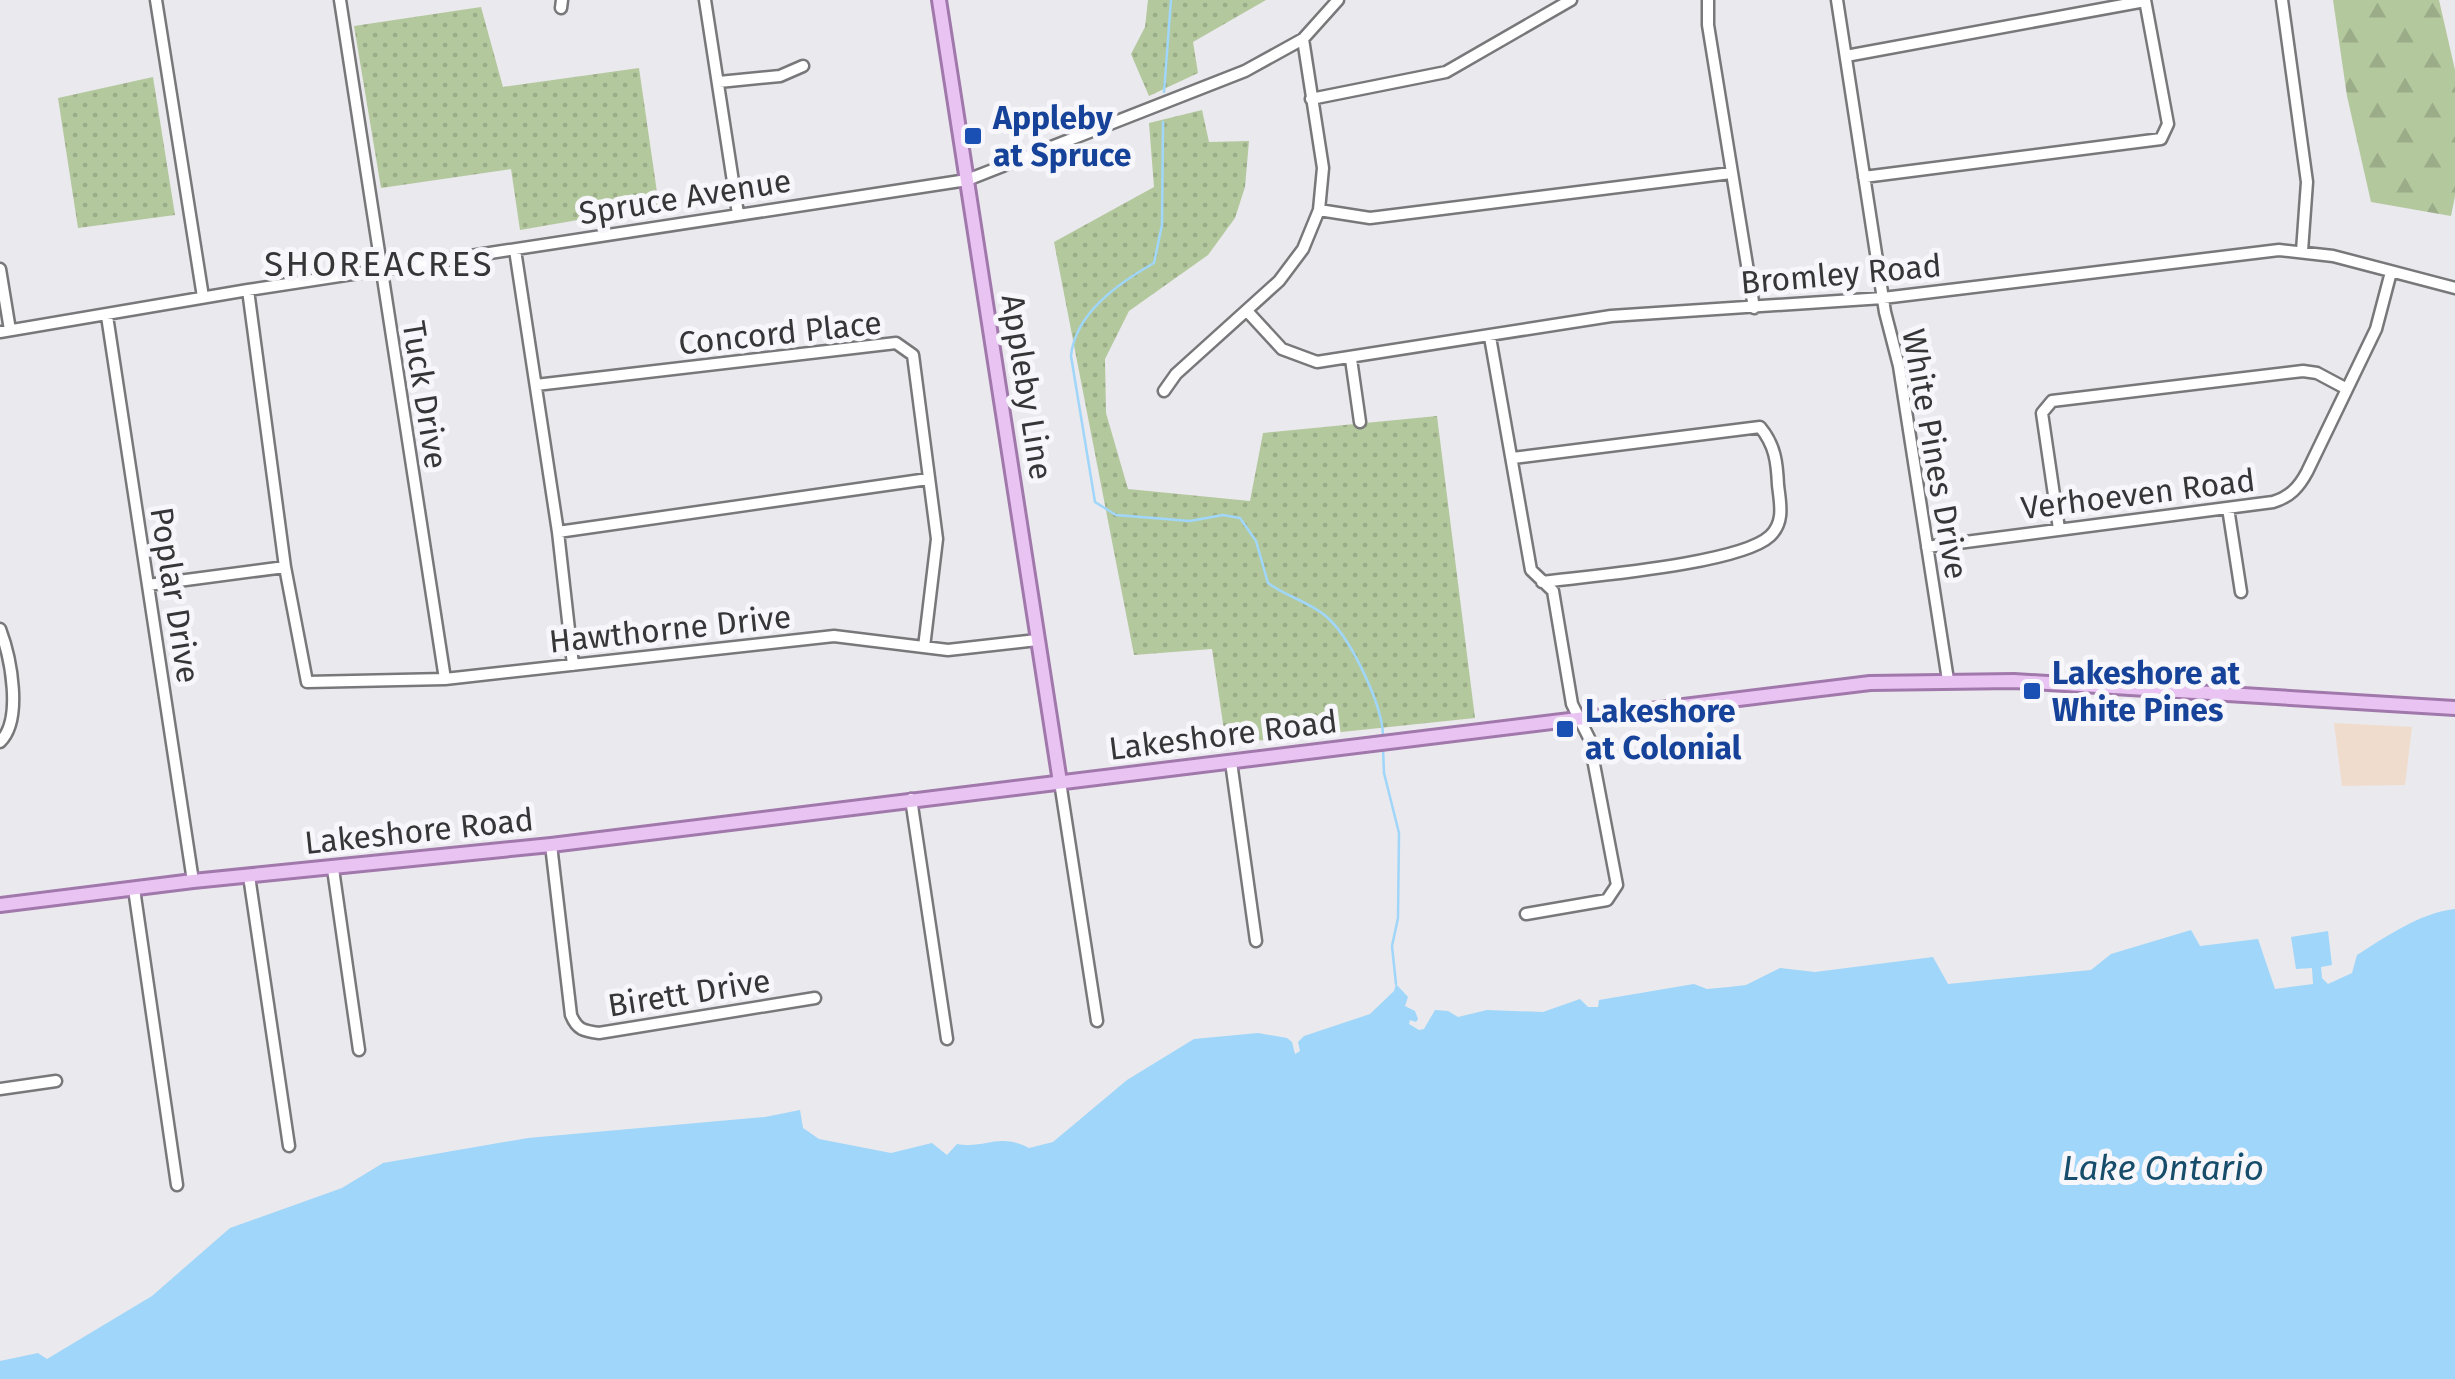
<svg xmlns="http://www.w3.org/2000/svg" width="2455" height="1379" font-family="'Fira Sans',sans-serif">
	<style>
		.commercial { fill: #f0dccd }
		.forest { fill: url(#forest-firs) }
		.park { fill: url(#park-dots) }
		.water { fill: #9fd6f9 }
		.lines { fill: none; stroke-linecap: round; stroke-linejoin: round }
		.stream { stroke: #9fd6f9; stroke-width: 2.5 }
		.minor-casing { stroke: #78787b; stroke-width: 15 }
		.major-casing { stroke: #a178ab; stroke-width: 18 }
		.minor { stroke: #fff; stroke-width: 10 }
		.major { stroke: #e9c4f2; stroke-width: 12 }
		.transit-dot { fill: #1a4fb4; stroke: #f7f7fb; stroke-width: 4 }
		.labels { text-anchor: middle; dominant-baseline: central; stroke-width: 10; stroke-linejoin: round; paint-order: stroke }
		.transit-label { font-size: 32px; font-weight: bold; fill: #164399; stroke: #f7f7fb; text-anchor: start }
		.street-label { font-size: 32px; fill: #363638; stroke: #f7f7fb }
		.neighbourhood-label { font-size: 35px; letter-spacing: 2.5px; fill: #363638; stroke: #f7f7fb }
		.water-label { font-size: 35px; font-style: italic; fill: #174d6a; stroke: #f7f7fb }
	</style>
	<defs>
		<pattern id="forest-firs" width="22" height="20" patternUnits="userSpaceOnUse" patternTransform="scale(2.5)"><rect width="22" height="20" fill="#b4c89e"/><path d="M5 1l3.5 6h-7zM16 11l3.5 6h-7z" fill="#9bac89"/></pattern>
		<pattern id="park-dots" width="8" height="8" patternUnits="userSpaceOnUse" patternTransform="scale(2.5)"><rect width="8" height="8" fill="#b4c89e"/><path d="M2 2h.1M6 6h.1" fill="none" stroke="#9bac89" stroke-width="1.8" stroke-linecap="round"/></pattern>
	</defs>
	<rect width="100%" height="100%" fill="#eae9ed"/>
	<path class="commercial" d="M2334 723 2412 727 2405 785 2342 786Z"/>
	<path class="forest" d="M2333 0H2439L2455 70V196L2451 216 2371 202 2347 96Z"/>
	<path class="park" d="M1148 0H1266L1193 42 1198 73 1149 96 1131 54 1145 27Z
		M481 7 503 87 639 68 659 206 520 230 511 169 381 188 354 26Z
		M153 77 175 215 78 228 58 98Z
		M1202 110 1209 142 1249 141 1245 187 1235 218 1208 255 1129 311 1105 359 1106 413 1128 489 1250 501 1263 433 1437 416 1475 718 1226 744 1212 649 1134 655 1054 242 1154 187 1149 123Z"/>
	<path class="water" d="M2455 909V1379H0V1361L38 1353 47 1359 152 1296 230 1228 342 1188 383 1163 528 1138 765 1117 800 1110 803 1128 819 1139 891 1153 932 1143 947 1155 957 1144C987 1149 998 1132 1029 1148L1053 1142 1127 1080 1194 1039 1258 1033 1287 1038 1292 1042 1295 1054 1300 1051 1298 1042 1304 1036 1370 1014 1394 991 1396 984 1408 997 1405 1006 1415 1011 1418 1019 1416 1022 1410 1020 1409 1024 1419 1030 1424 1029 1435 1010 1448 1011 1458 1017 1487 1010 1543 1012 1580 999 1588 1007H1598L1599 1000 1694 984 1707 989 1729 987 1746 985 1780 968 1815 972 1933 957 1948 984 2091 970 2111 954 2191 930 2200 946 2258 939 2275 989 2313 984 2312 968 2296 969 2291 937 2328 931 2332 965 2321 967 2322 978 2328 984 2352 973 2357 955C2387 936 2420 913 2455 909Z"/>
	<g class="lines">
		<path class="stream" d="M1164 92 1171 0
			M1163 122 1162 225 1154 263C1119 283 1075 313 1071 356L1095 502 1116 515 1190 521 1223 515 1240 518 1256 541 1268 583C1287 597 1313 603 1330 620 1352 642 1382 704 1383 735
			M1383 748 1384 773 1399 833 1398 918 1392 946 1396 984"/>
		<g class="minor-casing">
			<path id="minor" d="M156 0 203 297
				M340 0 445 679
				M705 0 738 214
				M1708 0V25L1754 308
				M1837 0 1885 312 1899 366 1948 680
				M2282 0 2307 182 2302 251
				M561 8 562 0
				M1846 56 2145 1
				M719 82 780 76 803 66
				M1311 99 1446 72 1571 0
				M1864 177 2161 139 2168 124 2145 0
				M1319 210 1370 218 1731 173
				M515 250 558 532 573 665
				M0 269 10 330
				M248 290 285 567 307 682 445 679 834 636 948 650 1037 640
				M1247 311 1282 349 1317 362 1611 316 1883 298 2279 250 2333 256 2455 288
				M107 316 193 881
				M0 332 248 290 967 180 1245 71 1303 39 1338 0
				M1490 337 1531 570 1553 591 1572 704 1589 738 1617 885 1607 900 1526 914
				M1351 359 1360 422
				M536 385 896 343 913 355 937 539 924 647
				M1164 391 1176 374 1279 281 1303 249 1319 210 1323 168 1303 39
				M1513 458 1760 427C1775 445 1777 462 1778 485 1780 503 1785 522 1770 536 1740 564 1589 576 1542 582
				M2228 508 2241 592
				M2059 529 2042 413 2052 401 2303 371 2317 373 2347 389
				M558 532 928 479
				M1927 547 2273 502C2290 497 2299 487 2307 472L2376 329 2391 272
				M148 585 285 567
				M0 629C11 658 23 720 0 742
				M1231 762 1256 941
				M1060 782 1097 1021
				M911 799 947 1039
				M551 845 571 1015C577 1030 584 1031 599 1033L815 998
				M333 869 359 1050
				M249 876 289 1146
				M134 889 177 1185
				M0 1089 56 1081"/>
		</g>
		<g class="major-casing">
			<path id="major" d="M939 0 1060 782
				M0 905 193 881 551 845 1870 683 2014 681 2455 708"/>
		</g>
		<use href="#minor" class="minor"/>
		<use href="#major" class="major"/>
	</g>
	<g class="transit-dot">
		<rect x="963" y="126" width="20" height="20" rx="5"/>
		<rect x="2022" y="681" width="20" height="20" rx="5"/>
		<rect x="1555" y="719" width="20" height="20" rx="5"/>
	</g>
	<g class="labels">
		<g class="transit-label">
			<text x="993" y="118">Appleby<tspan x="993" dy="37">at Spruce</tspan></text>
			<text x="2052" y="673">Lakeshore at<tspan x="2052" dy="37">White Pines</tspan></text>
			<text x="1585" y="711">Lakeshore<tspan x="1585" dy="37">at Colonial</tspan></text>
		</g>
		<g class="street-label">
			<text transform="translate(685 197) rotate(-9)">Spruce Avenue</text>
			<text transform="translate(1841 274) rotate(-5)">Bromley Road</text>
			<text transform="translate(780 333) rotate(-6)">Concord Place</text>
			<text transform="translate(1027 387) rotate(81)">Appleby Line</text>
			<text transform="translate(425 395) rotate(81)">Tuck Drive</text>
			<text transform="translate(1935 454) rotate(80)">White Pines Drive</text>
			<text transform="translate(2138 494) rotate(-7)">Verhoeven Road</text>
			<text transform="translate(175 595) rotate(81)">Poplar Drive</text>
			<text transform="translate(670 629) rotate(-6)">Hawthorne Drive</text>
			<text transform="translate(1223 735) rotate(-7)">Lakeshore Road</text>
			<text transform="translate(419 831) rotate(-6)">Lakeshore Road</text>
			<text transform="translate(689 993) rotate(-9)">Birett Drive</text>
		</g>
		<g class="neighbourhood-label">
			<text x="379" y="264">SHOREACRES</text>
		</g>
		<g class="water-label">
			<text x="2163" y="1168">Lake Ontario</text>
		</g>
	</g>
</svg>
